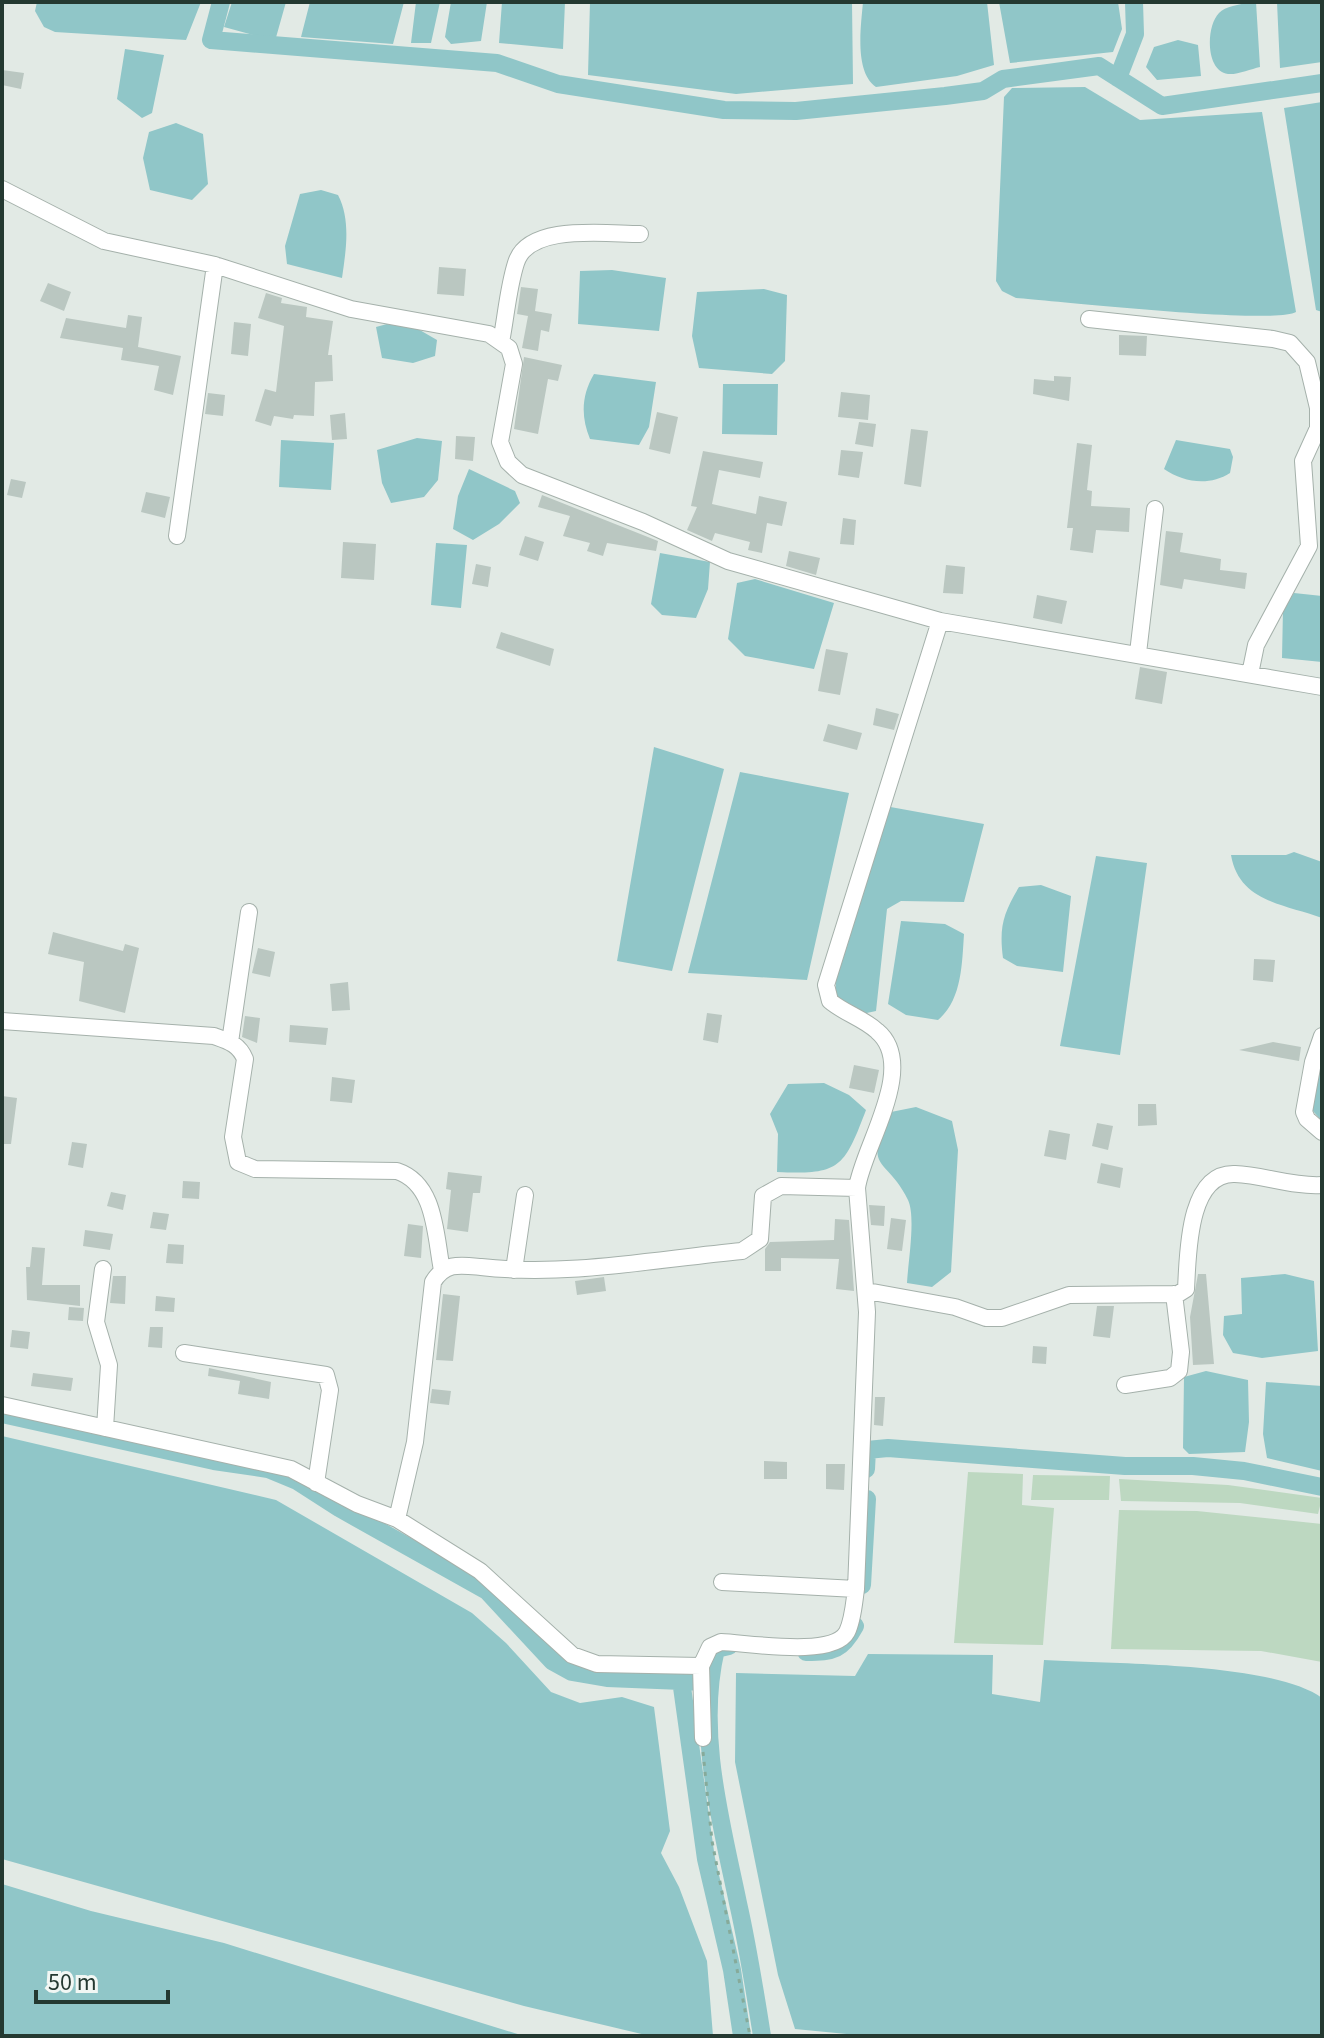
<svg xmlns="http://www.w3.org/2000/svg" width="1324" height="2038" font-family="'Source Sans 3',sans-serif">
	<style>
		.green { fill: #bdd8c1 }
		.water { fill: #90c6c8 }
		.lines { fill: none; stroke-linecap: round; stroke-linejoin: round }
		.canal { stroke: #90c6c8; stroke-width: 18 }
		.building { fill: #bac7c1 }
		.minor-casing { stroke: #a5b1ab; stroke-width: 18 }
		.path { stroke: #86aa9a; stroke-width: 3; stroke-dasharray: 4 6; stroke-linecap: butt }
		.minor { stroke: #fff; stroke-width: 16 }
	</style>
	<rect width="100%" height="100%" fill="#e2eae5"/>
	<path class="green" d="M968 1472 1023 1474 1022 1505 1054 1508 1043 1645 954 1643Z
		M1033 1475 1110 1476 1109 1500H1031Z
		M1119 1479 1228 1485 1322 1498 1318 1514 1240 1503 1121 1501Z
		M1119 1510 1197 1511 1322 1524V1662L1261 1651 1111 1649Z"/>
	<path class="water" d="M37 2H201L186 40 55 32 44 27 35 11Z
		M232 2H286L275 41 224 27Z
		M310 2H404L393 44 301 37Z
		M416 2H440L431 43H411Z
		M451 2H487L481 41 451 44 445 37Z
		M502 2H565L563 49 499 43Z
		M590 2H852L853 84 736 94 588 75Z
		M863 2H987L994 65 957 76 876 87C854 72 861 26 863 2Z
		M999 2H1118L1122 29 1113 52 1010 63Z
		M1249 2H1256L1260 67C1251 69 1237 75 1228 74 1205 71 1206 26 1219 13 1225 6 1240 5 1249 2Z
		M1277 2H1322V62L1280 68Z
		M1178 40 1198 45 1201 76 1157 80 1146 67 1154 47Z
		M125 49 164 55 152 113 142 118 117 99Z
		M1085 87 1140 120 1262 112 1296 312C1273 325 1058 301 1016 298L1002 291 996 281 1004 97 1012 88Z
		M1322 102V312L1316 310 1284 108Z
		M176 123 203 134 208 184 192 200 150 190 143 158 149 132Z
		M321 190 338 195C351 220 346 250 342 278L287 264 285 246 300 194Z
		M612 270 666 278 659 331 578 324 580 271Z
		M764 289 787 295 785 361 772 374 699 368 692 336 697 292Z
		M387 324 418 329 437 340 435 356 413 363 382 358 376 327Z
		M594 374 656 382 649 427 639 445 590 439C581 417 581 396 594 374Z
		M723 384H778L777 435 722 434Z
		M417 438 442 441 438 480 424 497 391 503 382 483 377 450Z
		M281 440 334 443 331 490 279 487Z
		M1176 440 1230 449 1233 457 1230 473C1210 486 1184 483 1164 469Z
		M469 469 515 491 520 503 499 524 473 540 453 529 458 496Z
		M436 543 467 545 461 608 431 605Z
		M660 553 710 562 708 589 696 618 662 615 651 604Z
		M755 579 834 603 814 669 745 656 728 639 737 583Z
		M1294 593 1322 596V662L1282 658 1283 609Z
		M654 747 724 769 672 971 617 961Z
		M740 772 849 793 807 980 688 973Z
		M885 806 984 824 964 902 901 901 887 909 876 1011 862 1014 838 1004C825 970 873 846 885 806Z
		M1294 852 1322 862V918C1284 904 1239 902 1231 855H1286Z
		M1096 856 1147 863 1120 1055 1060 1046Z
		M1041 885 1071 896 1063 972 1017 966 1003 958C999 927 1003 914 1019 887Z
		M901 921 945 924 964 934C962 964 962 1000 938 1020L906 1015 888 1004Z
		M1322 1046V1121L1312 1110Z
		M824 1083 849 1095 866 1110C844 1168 840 1175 777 1172L778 1134 770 1114 788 1084Z
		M916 1107 952 1121 958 1150 951 1272 932 1287 907 1283C908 1263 916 1217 908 1200 887 1156 861 1172 891 1112Z
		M1285 1274 1314 1281 1318 1351 1262 1358 1233 1353 1223 1335 1224 1316 1242 1314 1241 1278Z
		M1206 1371 1248 1380 1249 1422 1245 1452 1189 1454 1183 1448 1184 1377Z
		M1266 1382 1322 1386V1471L1267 1458 1263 1434Z
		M2 1436 276 1500 472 1613 506 1643 551 1692 580 1703 622 1697 654 1707 670 1831 661 1853 679 1887 707 1961 713 2036H650L524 2006 2 1859Z
		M868 1654 993 1655 992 1694 1040 1702 1044 1660C1110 1664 1273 1662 1322 1698V2036H867L795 2029 778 1975 735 1762 736 1673 855 1676Z
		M2 1884 91 1911 224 1943 524 2036H2Z"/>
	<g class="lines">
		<path class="canal" d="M221 2 211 40 497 63 558 84 724 110 796 111 945 96 983 91 1003 79 1099 66 1162 106 1322 83
			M1118 78 1135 34 1134 2
			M2 1414 214 1461 268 1469 297 1481 339 1508 487 1591 552 1661 572 1672 607 1678 708 1682
			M866 1469 867 1450 888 1448 1125 1466H1193L1244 1471 1322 1487
			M862 1585 867 1499
			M729 1646 716 1649C696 1732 721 1821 738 1903 748 1947 755 1992 762 2036
			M806 1652C834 1652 842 1650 855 1626
			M681 1680 706 1859 732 1970 742 2036"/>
	</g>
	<path class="building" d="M2 70 24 73 21 89 2 85Z
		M439 267 466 269 464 296 437 294Z
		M48 283 71 292 64 311 40 301Z
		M521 287 538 289 535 311 552 314 549 332 541 330 538 351 522 348 528 316 517 314Z
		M266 293 282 298 281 303 307 307 306 317 333 321 328 355H332L333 381 315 382 314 416 294 415 293 419 274 416 271 426 255 421 265 389 276 392 284 326 258 318Z
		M128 315 142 317 138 347 181 356 173 395 154 390 159 366 121 360 123 348 60 338 66 318 126 328Z
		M234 322 251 324 248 356 231 354Z
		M1119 335 1147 336 1146 356 1119 355Z
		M524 357 562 365 558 381 548 379 538 434 514 429Z
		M1054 376 1071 377 1069 401 1033 394 1034 379 1054 381Z
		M841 392 870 395 868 420 838 417Z
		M208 393 225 395 223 416 205 414Z
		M657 412 678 417 670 454 649 449Z
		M345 413 347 439 332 440 330 415Z
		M859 422 876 424 873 447 855 444Z
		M911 429 928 431 921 487 904 484Z
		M456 436 475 437 473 461 455 459Z
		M1077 443 1092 445 1087 490 1092 491 1091 506 1130 508 1129 532 1096 530 1093 553 1070 550 1073 528H1067Z
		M841 450 863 452 859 478 838 475Z
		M703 451 763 462 760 478 719 470 712 504 756 514 759 496 787 502 782 526 767 523 762 553 748 550 750 542 715 533 712 541 687 530 697 507 691 506Z
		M11 479 26 482 22 498 7 495Z
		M146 492 170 497 165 518 141 512Z
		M542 495 658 541 656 551 607 543 603 556 587 551 590 543 563 536 570 516 538 507Z
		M843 518 856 520 854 545 840 544Z
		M1166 531 1183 533 1180 552 1221 559 1220 570 1247 573 1245 589 1184 579 1182 589 1160 585Z
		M525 536 544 542 538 561 519 555Z
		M343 542 376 544 374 580 341 578Z
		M789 551 820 558 816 575 786 566Z
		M476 564 491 567 488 587 472 584Z
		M946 565 965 567 963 594 943 593Z
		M1037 595 1067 601 1062 624 1033 618Z
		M501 632 554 649 550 666 496 648Z
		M826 649 848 653 840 695 818 691Z
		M1140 667 1167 672 1162 704 1135 699Z
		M876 708 899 714 894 730 873 725Z
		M828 724 862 733 857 750 823 741Z
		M53 932 123 951 125 944 139 948 125 1013 79 1001 84 962 48 954Z
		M258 948 275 952 270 977 252 973Z
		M1254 959 1275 960 1273 982 1253 980Z
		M348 982 350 1010 332 1011 330 984Z
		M707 1013 722 1015 718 1043 703 1040Z
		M245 1016 260 1018 257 1043 242 1037Z
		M290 1025 328 1028 326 1045 289 1042Z
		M1273 1042 1301 1047 1299 1061 1239 1050Z
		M854 1065 879 1070 874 1093 849 1088Z
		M332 1077 355 1080 352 1103 330 1101Z
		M2 1096 17 1098 11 1144H2Z
		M1138 1104H1156L1157 1125 1138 1126Z
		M1097 1123 1113 1126 1108 1150 1092 1146Z
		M1049 1130 1070 1134 1066 1160 1044 1156Z
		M72 1142 87 1144 83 1168 68 1165Z
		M1101 1163 1123 1168 1120 1188 1097 1183Z
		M448 1172 482 1176 480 1193H473L468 1232 447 1229 451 1190 446 1189Z
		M183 1181 200 1182 199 1199 182 1198Z
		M111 1192 126 1195 123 1210 107 1206Z
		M869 1205 885 1206 884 1226 871 1225Z
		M153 1212 169 1214 166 1230 150 1228Z
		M891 1218 906 1220 902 1251 887 1249Z
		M835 1219 849 1220 854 1291 836 1289 839 1259 781 1258V1271H765V1249L770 1242 834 1240Z
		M408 1224 423 1226 421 1258 404 1256Z
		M85 1230 113 1234 110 1250 83 1246Z
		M168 1244 184 1245 183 1264 166 1263Z
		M32 1247 45 1248 42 1285H80V1306L27 1300 26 1267H30Z
		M1198 1274H1206L1214 1364 1193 1365 1190 1317Z
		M113 1276H126L125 1304 110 1303Z
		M604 1277 606 1291 577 1295 575 1281Z
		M443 1294 460 1296 453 1361 436 1360Z
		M156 1296 175 1298 174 1312 155 1311Z
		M1097 1306H1114L1110 1338 1093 1336Z
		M69 1307 84 1308 83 1321 68 1320Z
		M150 1327H163L162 1348 148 1347Z
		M12 1330 30 1332 28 1349 10 1347Z
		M1033 1346 1047 1347 1046 1364 1032 1363Z
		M209 1368 271 1382 269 1399 238 1394 240 1381 208 1376Z
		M33 1373 73 1378 71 1391 31 1386Z
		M432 1389 451 1391 449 1405 430 1403Z
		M875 1397H885L883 1426 874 1425Z
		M764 1461 787 1462V1479H764Z
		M826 1464H845L844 1490 826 1489Z"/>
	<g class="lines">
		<g class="minor-casing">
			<path id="minor" d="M2 189 104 241 215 265 351 309 489 334 509 348 514 364 500 442 508 462 522 475 643 522 728 561 940 621 1322 687
				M1089 319 1273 339 1290 343 1307 362 1318 408V428L1303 461 1309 546 1256 645 1250 674
				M501 342C506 317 508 288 516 263 528 223 606 234 640 234
				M177 536 215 265
				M1138 653 1155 509
				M2 1021 214 1036C228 1041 239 1044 245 1059L233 1137 238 1162 255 1169 397 1171C436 1184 435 1235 442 1270
				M1322 1036 1313 1062 1304 1112 1307 1119 1322 1132
				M230 1042 249 912
				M103 1269 96 1322 109 1365 105 1428
				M514 1270 525 1195
				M867 1291 955 1307 986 1318H1002L1069 1295 1178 1294 1186 1289C1188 1257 1187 1172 1235 1174 1264 1175 1293 1187 1322 1185
				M184 1353 326 1375 330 1390 316 1483
				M1125 1385 1170 1378 1179 1371 1181 1352 1174 1294
				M2 1405 291 1469 357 1504 397 1519 480 1571 572 1655 597 1664 701 1666
				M397 1519 415 1442 433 1282C445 1262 460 1265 481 1267 566 1277 657 1259 742 1251L760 1239 763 1196 781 1186 857 1188
				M722 1582 856 1589
				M703 1738 701 1666 710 1647 721 1642C749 1643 833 1658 847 1632 853 1620 854 1603 856 1589L867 1312 857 1188C862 1148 919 1066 877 1031 863 1018 844 1013 830 1001L826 985 940 621"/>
		</g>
		<path class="path" d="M703 1752 712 1841 750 2036"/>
		<use href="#minor" class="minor"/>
	</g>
	<rect width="1324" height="2038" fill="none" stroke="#243931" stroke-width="8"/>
	<path d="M36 1990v12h132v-12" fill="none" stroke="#243931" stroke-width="4"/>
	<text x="48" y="1990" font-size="24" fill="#243931" stroke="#f2f7f4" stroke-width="6" paint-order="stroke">50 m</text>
</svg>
